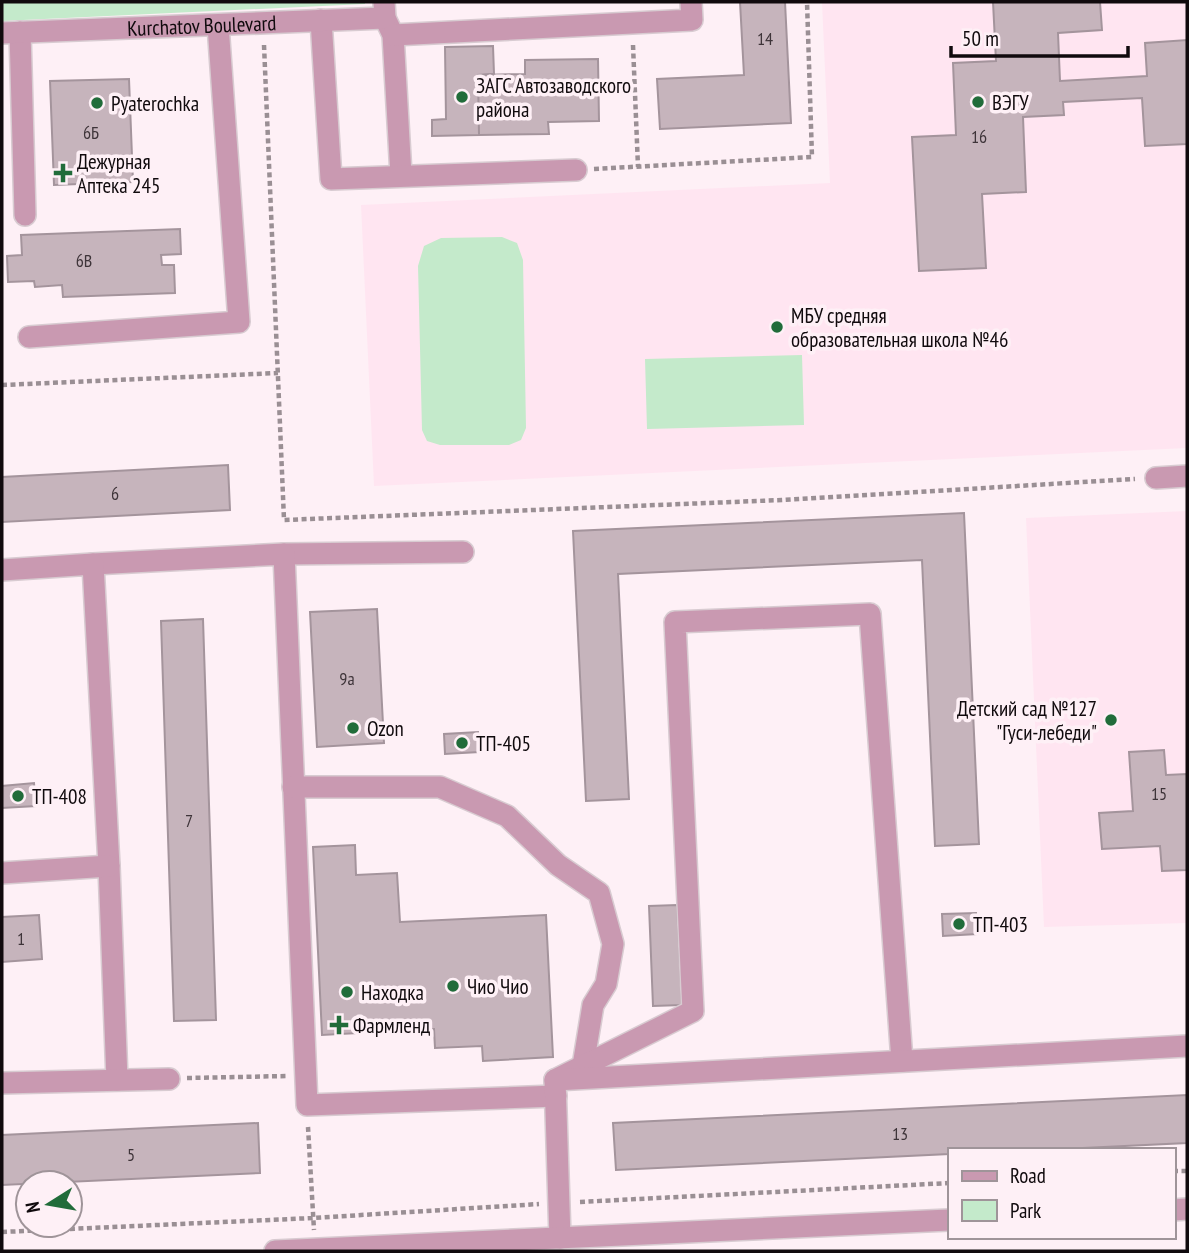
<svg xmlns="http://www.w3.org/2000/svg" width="1189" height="1253" font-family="'PT Sans Narrow',sans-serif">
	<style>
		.built { fill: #ffe5f1 }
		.green { fill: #c4eacb }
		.building { fill: #c6b4bc; stroke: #a4949c; stroke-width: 2 }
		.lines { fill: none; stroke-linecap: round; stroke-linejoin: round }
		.minor-casing { stroke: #d8cbd1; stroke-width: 24 }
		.path { stroke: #9a8f94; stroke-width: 4.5; stroke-dasharray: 5 3.5; stroke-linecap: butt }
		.minor { stroke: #c999b1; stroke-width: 21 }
		.poi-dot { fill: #216c3a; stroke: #fef0f6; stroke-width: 2.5 }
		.labels { text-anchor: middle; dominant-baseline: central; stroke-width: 7; stroke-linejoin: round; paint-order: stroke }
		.number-label { font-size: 18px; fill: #3e3439 }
		.street-label { font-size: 21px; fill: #100a0d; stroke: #fef0f6 }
		.poi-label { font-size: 21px; fill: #100a0d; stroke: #fef0f6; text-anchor: start }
	</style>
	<rect width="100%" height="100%" fill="#fef0f6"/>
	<path class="built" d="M822 2H1187V448L374 486 361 205 830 183Z
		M1187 511V923L1044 927 1026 518Z"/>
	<path class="green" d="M2 2H365V4L2 21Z
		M502 237 517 243 523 260 526 428 521 440 509 445H440L427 441 422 430 418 266 424 246 441 238Z
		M802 355 804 425 647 429 645 359Z"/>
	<path class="building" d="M740 2H785L791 123 660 129 657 79 744 75Z
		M993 2H1100L1102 30 1058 33 1060 81 1147 76 1145 43 1187 40V144L1145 146 1142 98 1063 102 1064 115 1023 117 1026 192 982 194 986 268 919 271 912 137 956 135 953 63 996 61Z
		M493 46 494 74 478 75 479 135 432 136V120L446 119 445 47Z
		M598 59 599 121 548 122 549 134 479 135 478 75 525 74V60Z
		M129 79 133 182 54 185 50 81Z
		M180 229 181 254 161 255 162 265H174L175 293 63 297 62 285 35 287 34 281 8 282 7 256 22 255 21 235Z
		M228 465 230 510 2 522V477Z
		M964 513 979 844 935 846 922 560 618 574 629 799 586 801 573 531Z
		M377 609 384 743 317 747 310 612Z
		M203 619 216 1020 174 1021 161 621Z
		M478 732 479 752 445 754 444 734Z
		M1164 750 1166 775 1187 774V870L1162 871 1160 846 1102 849 1099 813 1133 811 1129 752Z
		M34 783 36 806 2 808V786Z
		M355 845 356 875 397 873 400 922 546 915 553 1057 483 1061 482 1046 435 1048 434 1029 322 1035 313 847Z
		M677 905 682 1005 653 1006 649 906Z
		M976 913 977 934 943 936 942 914Z
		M39 915 42 959 2 962V917Z
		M1187 1095V1143L1041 1150H949V1154L616 1170 613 1123Z
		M258 1123 260 1173 2 1185V1135Z"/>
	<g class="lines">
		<g class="minor-casing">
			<g id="minor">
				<path d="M384 2 385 18 393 35 401 175"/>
				<path d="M321 20 331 179 576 170"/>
				<path d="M20 32 25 215"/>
				<path id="s1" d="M2 33 385 18"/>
				<path d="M393 35 692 20 691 2"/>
				<path d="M29 337 239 322 218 25"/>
				<path d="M1156 478 1187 476"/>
				<path d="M284 554 463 552"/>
				<path d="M93 564 284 554 307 1105 556 1096"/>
				<path d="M2 570 93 564 109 866 117 1080"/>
				<path d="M293 787H440L507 816 558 865 599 893 613 944 606 984 593 1005 583 1066"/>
				<path d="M2 873 109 866"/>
				<path d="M555 1080 693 1011 675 622 870 614 902 1061"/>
				<path d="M2 1083 169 1079"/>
				<path d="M1173 1210 1187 1209"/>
				<path d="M560 1238 555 1080 1187 1046"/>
				<path d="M275 1251 949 1220"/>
			</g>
		</g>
		<path class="path" d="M264 45 284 520 782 500 1135 479
			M633 45 638 167
			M594 169 812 157 807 2
			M2 385 278 373
			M187 1078 287 1076
			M308 1127 314 1230
			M1173 1171H1187
			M580 1202 949 1183
			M2 1232 313 1218 539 1204"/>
		<use href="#minor" class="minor"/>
	</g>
	<g class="poi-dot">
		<circle cx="462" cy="97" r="7"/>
		<circle cx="978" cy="102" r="7"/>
		<circle cx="97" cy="103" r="7"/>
		<path d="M59.5 162.5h7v7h7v7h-7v7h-7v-7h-7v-7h7z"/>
		<circle cx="777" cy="327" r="7"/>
		<circle cx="1111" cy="720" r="7"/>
		<circle cx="353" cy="728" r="7"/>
		<circle cx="462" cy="743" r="7"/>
		<circle cx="18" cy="796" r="7"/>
		<circle cx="959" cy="924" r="7"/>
		<circle cx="453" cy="986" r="7"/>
		<circle cx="347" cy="992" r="7"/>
		<path d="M335.5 1014.5h7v7h7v7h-7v7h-7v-7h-7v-7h7z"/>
	</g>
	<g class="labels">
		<g class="number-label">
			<text x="765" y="38">14</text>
			<text x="91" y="132">6Б</text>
			<text x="979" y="136">16</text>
			<text x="84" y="260">6В</text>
			<text x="115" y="493">6</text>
			<text x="347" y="678">9а</text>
			<text x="1159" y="793">15</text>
			<text x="189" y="820">7</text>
			<text x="21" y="938">1</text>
			<text x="900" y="1133">13</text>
			<text x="131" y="1154">5</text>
		</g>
		<g class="street-label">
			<text stroke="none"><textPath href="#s1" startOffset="200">Kurchatov Boulevard</textPath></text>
		</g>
		<g class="poi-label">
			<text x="476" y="85">ЗАГС Автозаводского<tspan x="476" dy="24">района</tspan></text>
			<text x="992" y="102">ВЭГУ</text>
			<text x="111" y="103">Pyaterochka</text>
			<text x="77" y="161">Дежурная<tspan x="77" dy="24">Аптека 245</tspan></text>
			<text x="791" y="315">МБУ средняя<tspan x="791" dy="24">образовательная школа №46</tspan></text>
			<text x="1097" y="708" text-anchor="end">Детский сад №127<tspan x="1097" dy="24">"Гуси-лебеди"</tspan></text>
			<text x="367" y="728">Ozon</text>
			<text x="476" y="743">ТП-405</text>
			<text x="32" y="796">ТП-408</text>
			<text x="973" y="924">ТП-403</text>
			<text x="467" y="986">Чио Чио</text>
			<text x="361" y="992">Находка</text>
			<text x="353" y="1025">Фармленд</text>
		</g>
	</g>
	<rect width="1189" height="1253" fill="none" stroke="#100a0d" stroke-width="7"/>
	<rect x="948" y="1148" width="228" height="91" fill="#fef0f6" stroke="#9f9499" stroke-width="2"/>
	<rect x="962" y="1171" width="35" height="10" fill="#c999b1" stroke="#9f9499" stroke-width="2"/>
	<text x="1010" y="1183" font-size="21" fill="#100a0d">Road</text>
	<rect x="962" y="1200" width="35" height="21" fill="#c4eacb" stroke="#9f9499" stroke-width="2"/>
	<text x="1010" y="1218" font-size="21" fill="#100a0d">Park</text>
	<g transform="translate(49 1204) rotate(259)"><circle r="33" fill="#fef0f6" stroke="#9f9499" stroke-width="2"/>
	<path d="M0-5L12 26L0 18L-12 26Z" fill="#216c3a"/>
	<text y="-10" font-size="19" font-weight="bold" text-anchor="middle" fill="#100a0d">N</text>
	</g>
	<path d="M951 46v10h177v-10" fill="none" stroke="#100a0d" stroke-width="3.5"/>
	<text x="962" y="46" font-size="21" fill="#100a0d" stroke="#fef0f6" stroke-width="5" paint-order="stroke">50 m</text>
</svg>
